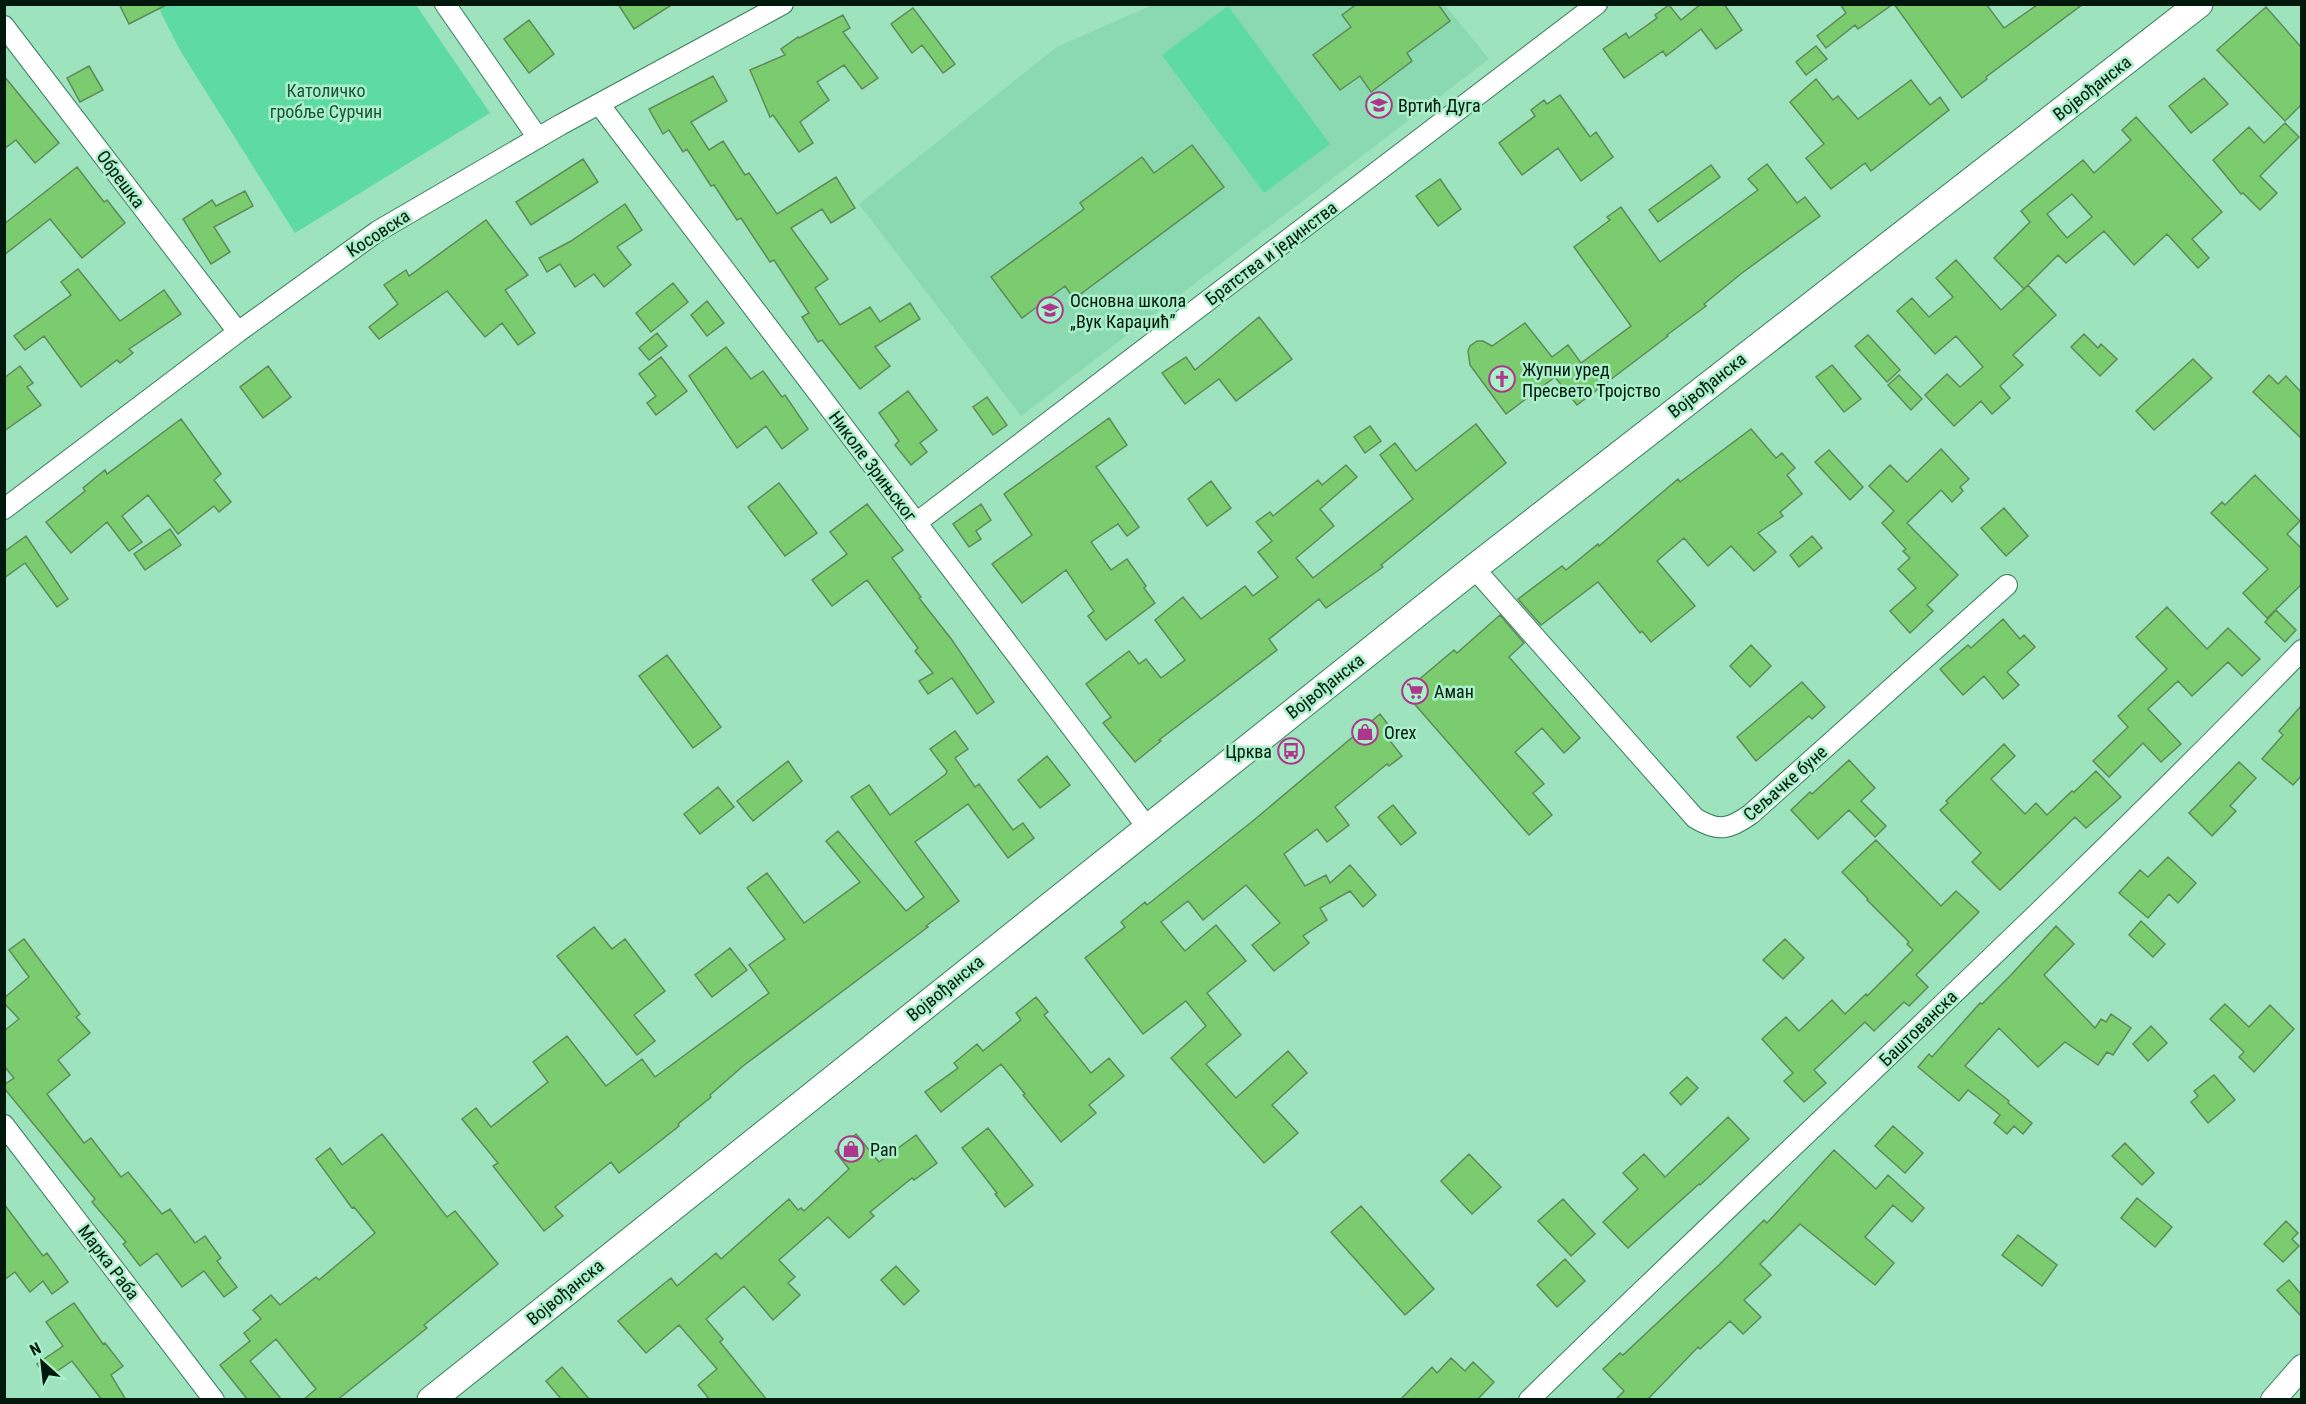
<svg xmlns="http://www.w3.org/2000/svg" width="2306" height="1404" font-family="'Roboto Condensed',sans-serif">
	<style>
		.built { fill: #8bd9b1 }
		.green { fill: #5edba2 }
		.building { fill: #7bcc6e; stroke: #5f8a59; stroke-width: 1.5; fill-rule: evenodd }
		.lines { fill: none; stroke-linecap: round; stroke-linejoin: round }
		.minor-casing { stroke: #397e5d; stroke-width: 22 }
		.tertiary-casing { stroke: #397e5d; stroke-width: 26 }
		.secondary-casing { stroke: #397e5d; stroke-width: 29 }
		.minor { stroke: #fff; stroke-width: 20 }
		.tertiary { stroke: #fff; stroke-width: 24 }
		.secondary { stroke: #fff; stroke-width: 27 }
		.labels { text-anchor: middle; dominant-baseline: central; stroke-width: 5; stroke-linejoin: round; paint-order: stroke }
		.street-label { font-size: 18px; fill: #00190c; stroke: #aaf0cb }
		.park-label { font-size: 18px; fill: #1c543b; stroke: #aaf0cb }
		.poi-label { font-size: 18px; fill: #00190c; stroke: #aaf0cb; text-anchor: start }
	</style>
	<rect width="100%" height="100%" fill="#9de3be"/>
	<path class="built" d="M1152 5H1445L1489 59 1021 416 859 204 1057 47Z"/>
	<path class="green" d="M157 5H416L490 113 295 233 181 52Z
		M1228 6 1330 144 1264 193 1162 55Z"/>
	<path class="building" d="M119 4H168L129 24Z
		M618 4H673L634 29Z
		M1357 4H1438L1450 21 1407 53 1412 61 1371 92 1360 76 1340 90 1313 55 1351 27 1342 15Z
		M1701 4H1724L1742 30 1716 49 1701 29 1666 56 1663 51 1624 78 1603 49 1626 33 1629 38 1657 18 1655 15 1669 5 1681 20Z
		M1840 4H1893L1858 29 1855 25 1826 48 1817 36 1846 13Z
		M1894 4H1986L2004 28 2037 5 2083 4 1986 77 1987 79 1962 98Z
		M2266 7 2301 47V105L2285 121 2217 50Z
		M913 8 955 64 943 73 922 45 912 53 891 24Z
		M843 15 850 28 843 32 878 78 862 89 844 65 817 82 829 100 800 122 813 143 799 152 773 115 770 117 750 70 785 55 781 49 798 37 799 38Z
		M529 20 554 54 529 73 504 39Z
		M1816 46 1827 59 1806 75 1796 62Z
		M89 66 103 90 80 102 67 78Z
		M4 76 59 143 35 163 16 140 4 149Z
		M713 76 727 101 691 122 709 150 723 141 745 175 749 173 777 214 836 177 855 208 831 223 822 209 791 228 828 279 815 288 840 325 870 307 880 322 910 303 920 319 875 347 890 366 860 389 822 340 818 342 802 317 809 313 774 260 770 262 741 218 737 220 714 185 711 186 687 149 683 152 669 130 663 134 649 109Z
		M2204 78 2228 104 2191 133 2169 106Z
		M1816 79 1833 100 1838 96 1858 119 1911 80 1930 105 1940 97 1949 110 1871 171 1865 163 1831 189 1806 158 1824 144 1790 102Z
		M1560 95 1590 137 1596 132 1613 157 1581 181 1558 148 1522 175 1499 143 1535 116 1531 110 1544 100 1547 104Z
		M2136 117 2222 212 2192 239 2209 258 2198 268 2167 234 2134 265 2104 231 2066 263 2058 255 2024 289 1994 258 2030 222 2021 211 2083 160 2094 173 2131 140 2122 130ZM2072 194 2092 217 2067 238 2047 214Z
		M2285 123 2299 137 2260 176 2277 193 2260 210 2243 193 2241 194 2213 160 2249 127 2264 143Z
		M1192 145 1224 187 1074 299 1065 286 1022 318 991 277 1084 209 1080 203 1142 157 1154 173Z
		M583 159 598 182 531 225 516 202Z
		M1767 164 1797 203 1805 197 1820 216 1742 273 1704 304 1706 306 1667 335 1668 336 1577 405 1555 377 1506 414 1470 365 1468 351 1470 346 1477 341H1483L1492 346 1525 323 1552 357 1568 345 1581 363 1631 326 1574 247 1610 220 1607 217 1621 207 1660 262 1758 190 1748 179Z
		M1711 165 1720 177 1658 222 1649 210Z
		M77 167 104 202 107 200 125 223 82 258 50 219 4 255V224Z
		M1440 179 1461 209 1438 226 1416 196Z
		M245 191 253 206 214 227 230 252 211 264 183 219 212 200 216 206Z
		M625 204 642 230 617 247 631 265 604 287 594 274 575 287 560 264 547 272 539 258 571 241Z
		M486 220 528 275 505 290 535 333 518 345 502 323 485 337 447 291 379 339 369 327 398 304 384 285 406 270 409 276Z
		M1956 260 2001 310 2028 285 2056 315 2013 355 2023 365 2000 386 2010 398 1992 414 1981 401 1954 426 1925 395 1947 374 1960 387 1983 367 1956 336 1935 354 1897 311 1912 298 1929 317 1953 297 1936 278Z
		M78 269 120 321 164 290 181 314 129 349 133 353 120 363 117 360 81 387 44 336 25 350 14 336 71 295 61 282Z
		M673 283 688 302 651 332 636 313Z
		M707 301 724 323 707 336 691 315Z
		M1259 317 1292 359 1236 401 1219 379 1185 404 1162 373 1186 357 1195 370Z
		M657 333 667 346 649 360 639 348Z
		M2084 334 2098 348 2101 344 2117 359 2100 376 2071 347Z
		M1868 335 1900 370 1887 382 1855 346Z
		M726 347 751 379 763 371 782 397 785 395 808 429 782 449 766 426 737 448 689 376Z
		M661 357 687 391 656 415 647 403 656 396 639 374Z
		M2193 359 2212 378 2154 430 2136 411Z
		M1832 365 1861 399 1844 412 1816 377Z
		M20 366 33 383 27 387 41 405 4 431V378Z
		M268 366 291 397 263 418 240 387Z
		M1899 375 1922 399 1911 410 1888 385Z
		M2269 375 2278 384 2286 376 2301 392V438L2253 392Z
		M908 391 937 430 920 443 927 452 911 465 895 445 899 441 879 413Z
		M987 397 1007 425 993 435 973 407Z
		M1109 418 1127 445 1096 467 1139 527 1127 536 1118 524 1091 542 1111 570 1127 559 1146 586 1144 588 1155 603 1106 640 1088 616 1094 611 1066 570 1022 603 992 564 1032 535 1004 494Z
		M181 419 221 474 214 480 231 502 219 512 214 506 178 534 148 495 122 516 142 542 129 551 107 522 71 553 46 522 85 491 83 488 105 470 107 474Z
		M1476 424 1506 463 1381 565 1383 567 1326 608 1319 599 1269 639 1277 650 1159 740 1161 741 1135 762 1103 723 1111 717 1086 684 1129 651 1139 664 1146 659 1161 678 1185 660 1155 620 1183 597 1201 619 1245 586 1253 596 1278 577 1258 552 1272 541 1256 522 1270 512 1273 516 1318 480 1322 485 1346 465 1357 477 1320 509 1334 526 1296 558 1313 578 1413 499 1380 455 1395 443 1416 471Z
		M1370 426 1381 441 1365 453 1354 437Z
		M1751 429 1776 458 1782 453 1795 468 1787 475 1802 494 1780 512 1783 516 1758 533 1776 552 1754 571 1731 546 1708 566 1684 538 1657 561 1695 606 1651 642 1642 631 1640 633 1598 582 1541 625 1518 599 1562 566 1566 570 1598 544 1599 546 1678 479 1680 482Z
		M1941 449 1969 479 1960 487 1963 491 1952 502 1941 490 1907 523 1958 575 1927 605 1933 611 1910 633 1890 611 1916 588 1898 569 1910 558 1903 551 1906 549 1882 523 1894 511 1869 486 1890 465 1907 482Z
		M1829 450 1863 487 1850 500 1815 462Z
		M2255 475 2300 521 2287 534 2301 548V585L2267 618 2243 593 2268 569 2211 513 2222 502 2225 505Z
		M1211 481 1231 508 1207 526 1188 499Z
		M779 483 817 533 785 556 748 507Z
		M867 504 903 550 892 558 921 597 919 598 952 640 994 702 977 714 952 678 928 694 919 681 933 673 915 651 918 648 867 580 832 606 812 580 847 554 830 532Z
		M981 504 991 520 976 531 981 539 969 547 953 524Z
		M2004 508 2028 536 2006 556 1981 528Z
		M170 529 181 545 145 570 134 554Z
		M26 536 68 599 57 607 25 563 4 578V552Z
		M1812 536 1822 548 1799 567 1790 555Z
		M2167 607 2207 649 2228 628 2260 659 2242 676 2228 662 2192 696 2178 681 2148 709 2181 744 2161 762 2143 743 2109 777 2093 761 2128 727 2118 716 2167 669 2136 637Z
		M2276 610 2296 630 2285 642 2265 622Z
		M1500 615 1524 643 1509 657 1580 738 1564 753 1542 728 1515 752 1544 784 1533 793 1552 815 1529 835 1404 692 1454 650 1457 653Z
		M2003 619 2020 639 2024 635 2035 647 2007 672 2019 685 2003 699 1984 676 1963 695 1940 669 1968 645 1971 648Z
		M1751 645 1771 666 1750 687 1730 666Z
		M667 655 721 727 693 748 639 676Z
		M1802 682 1825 707 1812 719 1809 716 1756 761 1737 737Z
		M2301 706V776L2293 785 2262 759 2283 735 2279 731Z
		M1380 714 1390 727 1383 732 1402 756 1389 766 1387 764 1335 807 1349 825 1327 842 1317 829 1284 854 1305 886 1326 875 1330 883 1350 865 1376 895 1363 907 1350 891 1320 908 1327 920 1303 936 1309 943 1274 971 1252 945 1280 923 1246 885 1203 920 1188 901 1161 922 1185 951 1216 925 1246 961 1207 993 1241 1035 1206 1064 1236 1098 1288 1051 1307 1073 1272 1105 1298 1133 1264 1163 1171 1058 1206 1026 1186 1001 1143 1034 1085 958 1125 927 1121 922 1145 902 1147 905 1254 820Z
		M955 731 968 749 955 758 975 787 979 784 1013 830 1023 823 1034 838 1008 858 968 804 915 842 959 901 926 926 928 927 743 1066 710 1095 711 1097 678 1124 679 1126 650 1149 619 1173 611 1162 555 1207 563 1216 544 1231 493 1166 498 1163 462 1119 476 1108 491 1127 548 1082 533 1062 567 1036 606 1086 642 1059 655 1077 769 993 749 965 785 939 747 888 767 873 804 923 860 882 826 841 838 831 906 911 924 897 851 797 869 785 890 815 946 774 947 771 930 749Z
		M2004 744 2015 756 1991 779 2025 814 2036 803 2047 815 2072 791 2074 792 2096 771 2121 797 2086 828 2075 817 2000 890 1972 862 1981 853 1940 810 1948 803 1946 801Z
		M1047 756 1070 785 1040 808 1018 780Z
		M1849 760 1875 788 1861 801 1886 826 1875 837 1849 810 1818 839 1791 810 1810 792 1812 794Z
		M788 761 802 781 753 821 737 801Z
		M2239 762 2256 778 2230 806 2236 811 2212 836 2189 813Z
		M718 787 734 807 700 834 684 814Z
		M1393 805 1416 833 1401 845 1378 817Z
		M1876 840 1941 906 1956 891 1979 912 1916 975 1928 987 1909 1006 1904 1002 1874 1031 1865 1022 1814 1070 1826 1083 1804 1102 1784 1081 1793 1073 1762 1039 1786 1017 1799 1031 1832 1000 1845 1014 1866 994 1867 996 1913 950 1907 944 1909 942 1867 900 1868 899 1842 872Z
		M2168 857 2196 883 2178 903 2169 894 2148 918 2119 893 2140 870 2148 877Z
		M2141 921 2165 944 2153 957 2129 935Z
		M2056 926 2074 944 2044 975 2095 1028 2101 1019 2106 1022 2111 1014 2131 1028 2113 1055 2107 1052 2098 1065 2065 1042 2038 1067 1999 1028 1965 1066 2009 1101 2008 1103 2032 1123 2023 1134 2014 1126 2007 1134 1994 1123 2000 1115 1968 1090 1959 1101 1918 1067 1929 1054 1932 1057 1980 1003 1982 1004 2011 975Z
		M594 927 612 949 625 939 665 991 634 1015 655 1041 637 1055 557 956Z
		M24 939 80 1014 76 1017 90 1033 58 1060 70 1075 47 1094 84 1143 91 1138 121 1177 128 1172 162 1214 170 1209 195 1243 205 1236 221 1258 217 1261 237 1287 224 1297 204 1271 182 1287 157 1253 140 1266 123 1244 126 1242 92 1202 95 1199 4 1088V1085L14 1078 4 1066V1031L19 1019 4 1003V998L29 977 9 950Z
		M1785 939 1804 958 1783 979 1763 960Z
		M730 948 747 970 712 997 695 975Z
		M1036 997 1048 1012 1044 1015 1091 1073 1109 1058 1124 1076 1089 1105 1096 1113 1061 1142 1023 1095 1025 1094 1001 1064 941 1112 925 1092 958 1068 954 1063 977 1044 983 1051 1021 1020 1016 1013Z
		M2225 1004 2249 1027 2270 1005 2294 1029 2254 1072 2239 1057 2244 1052 2210 1019Z
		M2151 1026 2167 1043 2148 1061 2133 1044Z
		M2214 1075 2235 1100 2208 1123 2191 1102 2198 1096 2194 1091Z
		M1687 1077 1698 1088 1681 1105 1670 1093Z
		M1728 1117 1749 1139 1700 1185 1699 1184 1628 1248 1603 1222 1638 1189 1623 1173 1644 1154 1665 1177Z
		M1893 1126 1923 1153 1905 1173 1875 1146Z
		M988 1128 1033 1185 1005 1207 995 1194 997 1193 962 1148Z
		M382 1134 447 1217 455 1211 498 1264 424 1325 427 1328 337 1400H303L316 1389 276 1339 250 1361 282 1400H248L220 1365 250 1341 244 1333 261 1319 253 1310 271 1295 280 1305 316 1277 319 1280 375 1233 354 1207 352 1208 316 1159 330 1148 342 1165Z
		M856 1134 879 1162 916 1135 937 1163 914 1180 912 1178 870 1212 874 1216 849 1238 828 1217 779 1260 795 1277 788 1283 800 1295 773 1320 744 1286 706 1319 723 1339 720 1342 767 1400H710L698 1385 717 1369 679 1325 646 1353 618 1321 671 1278 677 1286 716 1253 721 1259 789 1199 798 1210 801 1208 804 1211 849 1169 835 1151Z
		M2125 1143 2154 1173 2142 1185 2112 1156Z
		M1834 1150 1876 1189 1888 1175 1924 1208 1912 1222 1893 1205 1865 1237 1894 1263 1875 1285 1800 1224 1760 1264 1771 1275 1744 1300 1761 1317 1743 1334 1730 1321 1700 1349 1698 1347 1647 1400H1615L1624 1391 1603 1369 1620 1353 1623 1355 1720 1264 1764 1220 1767 1223Z
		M1469 1154 1501 1187 1472 1214 1441 1181Z
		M2137 1198 2172 1227 2155 1247 2121 1218Z
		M1563 1199 1595 1234 1571 1256 1538 1221Z
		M4 1204 43 1256 47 1253 68 1282 52 1294 43 1281 30 1292 15 1272 4 1280Z
		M1361 1206 1434 1289 1405 1315 1331 1232Z
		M2286 1221 2298 1233 2292 1239 2299 1246 2283 1262 2264 1244Z
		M2018 1235 2057 1265 2042 1286 2002 1255Z
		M1565 1259 1585 1281 1557 1307 1537 1285Z
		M896 1266 919 1291 904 1305 881 1280Z
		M2289 1280 2301 1294V1316L2277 1290Z
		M74 1303 103 1344 105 1343 123 1366 111 1375 126 1400H102L72 1361 47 1378 37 1364 63 1346 46 1322Z
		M1451 1358 1465 1371 1473 1362 1494 1382 1477 1400H1400L1432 1367 1437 1373Z
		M562 1367 590 1400H562L546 1381Z"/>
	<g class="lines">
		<g class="minor-casing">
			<path id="minor" d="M445 4 538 138
				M4 26 238 332
				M599 104 1147 827
				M4 509 238 332 378 231 560 125 783 4
				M916 523 1597 4
				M1474 568 1695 818C1718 832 1729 830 1751 814L2007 585
				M4 1125 214 1400
				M1529 1400C1786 1149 2052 908 2302 650"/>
		</g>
		<g class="tertiary-casing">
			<path id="tertiary" d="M2273 1400 2302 1367"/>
		</g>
		<g class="secondary-casing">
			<path id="secondary" d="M431 1400 1474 568 2199 4"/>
		</g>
		<use href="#minor" class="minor"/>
		<use href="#tertiary" class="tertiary"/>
		<use href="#secondary" class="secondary"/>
	</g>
	<defs>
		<g id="school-ring" transform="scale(1.35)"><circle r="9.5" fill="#aaf0cb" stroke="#ae378d" stroke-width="1.5"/><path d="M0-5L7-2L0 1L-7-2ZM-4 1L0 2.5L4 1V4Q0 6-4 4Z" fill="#ae378d"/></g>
		<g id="church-ring" transform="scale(1.35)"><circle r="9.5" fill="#aaf0cb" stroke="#ae378d" stroke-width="1.5"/><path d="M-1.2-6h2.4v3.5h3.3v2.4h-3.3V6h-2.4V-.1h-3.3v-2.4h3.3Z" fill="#ae378d"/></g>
		<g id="supermarket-ring" transform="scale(1.35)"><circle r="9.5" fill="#aaf0cb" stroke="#ae378d" stroke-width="1.5"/><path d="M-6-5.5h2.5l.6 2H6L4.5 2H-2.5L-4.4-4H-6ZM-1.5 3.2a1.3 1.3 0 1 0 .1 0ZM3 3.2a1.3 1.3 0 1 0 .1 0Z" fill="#ae378d"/></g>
		<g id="shop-ring" transform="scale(1.35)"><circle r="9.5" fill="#aaf0cb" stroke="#ae378d" stroke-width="1.5"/><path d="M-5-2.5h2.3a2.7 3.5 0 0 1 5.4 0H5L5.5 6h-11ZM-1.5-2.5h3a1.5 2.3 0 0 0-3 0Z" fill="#ae378d"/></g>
		<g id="bus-ring" transform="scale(1.35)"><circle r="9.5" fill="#aaf0cb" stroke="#ae378d" stroke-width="1.5"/><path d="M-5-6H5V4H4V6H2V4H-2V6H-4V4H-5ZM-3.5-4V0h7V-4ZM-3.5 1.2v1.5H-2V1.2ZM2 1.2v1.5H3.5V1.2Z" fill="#ae378d"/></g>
	</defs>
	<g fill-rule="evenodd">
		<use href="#school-ring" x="1379" y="105"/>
		<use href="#school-ring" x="1050" y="310"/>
		<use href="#church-ring" x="1502" y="379"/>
		<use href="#supermarket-ring" x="1415" y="691"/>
		<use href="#shop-ring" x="1365" y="732"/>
		<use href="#bus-ring" x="1291" y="751"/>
		<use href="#shop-ring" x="851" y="1149"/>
	</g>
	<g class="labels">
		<g class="street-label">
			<text transform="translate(2092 88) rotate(-38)">Војвођанска</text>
			<text transform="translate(121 179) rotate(53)">Обрешка</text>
			<text transform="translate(378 233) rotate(-33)">Косовска</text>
			<text transform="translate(1271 253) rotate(-37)">Братства и јединства</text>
			<text transform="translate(1707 385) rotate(-38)">Војвођанска</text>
			<text transform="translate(873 466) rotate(53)">Николе Зрињског</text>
			<text transform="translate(1325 686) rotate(-38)">Војвођанска</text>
			<text transform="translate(1785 783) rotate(-41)">Сељачке буне</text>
			<text transform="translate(945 988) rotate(-39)">Војвођанска</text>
			<text transform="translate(1918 1028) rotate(-44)">Баштованска</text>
			<text transform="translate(109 1262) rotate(53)">Марка Раба</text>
			<text transform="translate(565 1292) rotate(-39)">Војвођанска</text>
		</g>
		<g class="park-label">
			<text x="326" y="90">Католичко<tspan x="326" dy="21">гробље Сурчин</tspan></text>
		</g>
		<g class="poi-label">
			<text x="1398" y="105">Вртић Дуга</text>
			<text x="1070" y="300">Основна школа<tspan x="1070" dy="21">„Вук Караџић”</tspan></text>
			<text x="1522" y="369">Жупни уред<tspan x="1522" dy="21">Пресвето Тројство</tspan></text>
			<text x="1434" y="691">Аман</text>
			<text x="1384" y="732">Orex</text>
			<text x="1272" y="751" text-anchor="end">Црква</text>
			<text x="870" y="1149">Pan</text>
		</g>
	</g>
	<rect width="2306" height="1404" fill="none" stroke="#00190c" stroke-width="12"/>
	<g transform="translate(42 1362) rotate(333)" stroke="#aaf0cb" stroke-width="4.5" paint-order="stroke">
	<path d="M0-4.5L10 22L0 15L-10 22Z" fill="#00190c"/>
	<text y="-9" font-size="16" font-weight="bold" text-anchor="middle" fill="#00190c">N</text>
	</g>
</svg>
